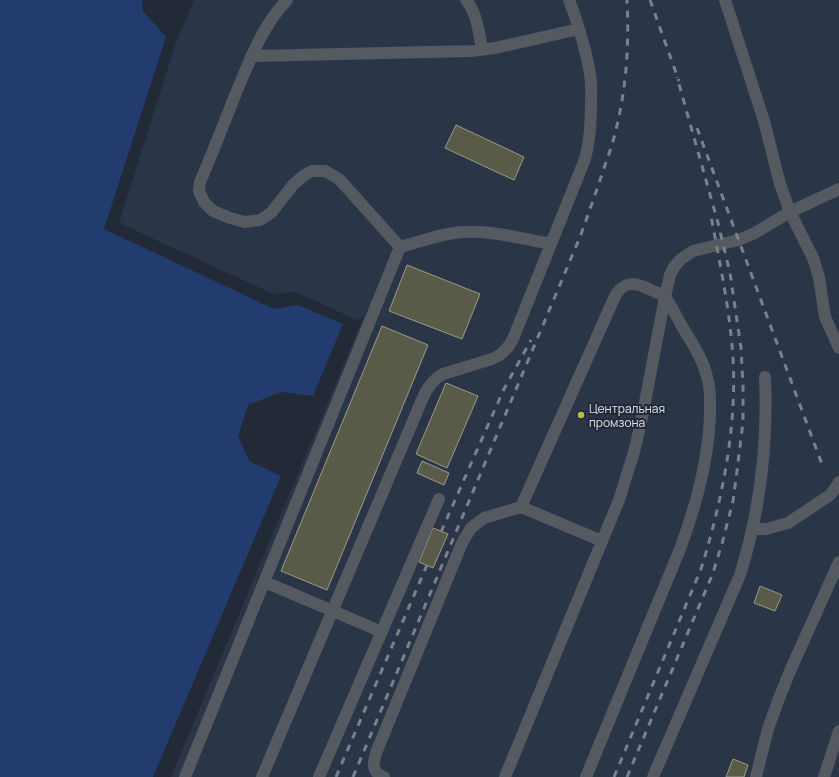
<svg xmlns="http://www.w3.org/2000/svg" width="839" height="777" font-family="Manrope,sans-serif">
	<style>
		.built { fill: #2b3548 }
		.green { fill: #223c70 }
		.building { fill: #5a5a48; stroke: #9b9b88 }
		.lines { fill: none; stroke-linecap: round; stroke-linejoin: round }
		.minor { stroke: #555960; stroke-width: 12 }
		.rail { stroke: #7a808c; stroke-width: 3; stroke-dasharray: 7 7; stroke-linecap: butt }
		.poi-dot { fill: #c2bd3f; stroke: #222937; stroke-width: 1.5 }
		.labels { text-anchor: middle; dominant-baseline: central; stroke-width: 4; stroke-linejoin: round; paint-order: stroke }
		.poi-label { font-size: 12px; fill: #dce1eb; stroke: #222937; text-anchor: start }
	</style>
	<rect width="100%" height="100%" fill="#222937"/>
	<path class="built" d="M194 0H839V777H171L363 318 357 320 296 292 273 294 119 223 176 42Z"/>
	<path class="green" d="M0 0H142L143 11 166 37 104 229 274 309 298 305 343 324 313 396 281 392 248 405 238 436 249 461 281 476 153 777H0Z"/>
	<path class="building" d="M456 125 524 157 514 180 445 148Z
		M407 265 480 294 462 339 389 311Z
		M382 326 428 345 327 590 281 571Z
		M446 383 478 396 447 468 416 454Z
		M422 461 449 473 444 485 417 473Z
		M433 528 448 534 433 568 419 562Z
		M760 586 782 595 775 611 754 603Z
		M733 759 748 765 744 777H726Z"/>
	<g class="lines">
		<path class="minor" d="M287 0C262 26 250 60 236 93 224 123 213 152 200 182L199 191 204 202 213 211 230 218 245 222 260 220 271 213 293 185 303 176 312 171H325L339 179 400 247
			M466 0C477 13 479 33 482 49
			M725 0 764 121 780 184 790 212 813 258 819 277 825 317 839 348
			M251 56 471 51 495 48 579 29
			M521 507 602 541
			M752 529H766L788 523 830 495 837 486 839 482
			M265 582 382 632
			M185 777 400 247C416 243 432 237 448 234 482 227 517 238 551 244
			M262 777 424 395C429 385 434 379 443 374L492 359 500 355 508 347 513 339 585 159C590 141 591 123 591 104 591 94 592 84 590 74 586 49 578 24 569 0
			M319 777 439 499
			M384 777C371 772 373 764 376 753L462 543 471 528 484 518 521 507 616 294C626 280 637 283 651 290 655 292 661 294 664 296 669 300 679 322 683 328 692 343 703 359 707 377 711 388 710 401 710 413 709 459 696 506 680 549L586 777
			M505 777 619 500 634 452 642 418 665 297 670 275 674 267 681 259 693 251 738 240 753 234 790 212 839 189
			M653 777 740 575C760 511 768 444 765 377
			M756 777 768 729 778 701 790 671 839 562
			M824 777 839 731"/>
		<path class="rail" d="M650 0 679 81
			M697 128 823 467
			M441 532 492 416 504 389 531 340
			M336 777 427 565
			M353 777 580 237C589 212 598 187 606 162 611 149 615 135 618 121 627 81 629 41 627 0
			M614 777 701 569C723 498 739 419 732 345 728 301 719 259 711 216
			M627 777 713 573 723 540 733 501 737 471 743 422V387L741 348 730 273 718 223 677 77"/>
	</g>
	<circle class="poi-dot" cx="581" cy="415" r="4"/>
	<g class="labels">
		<g class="poi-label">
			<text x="589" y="408">Центральная<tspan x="589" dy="14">промзона</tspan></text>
		</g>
	</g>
</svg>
